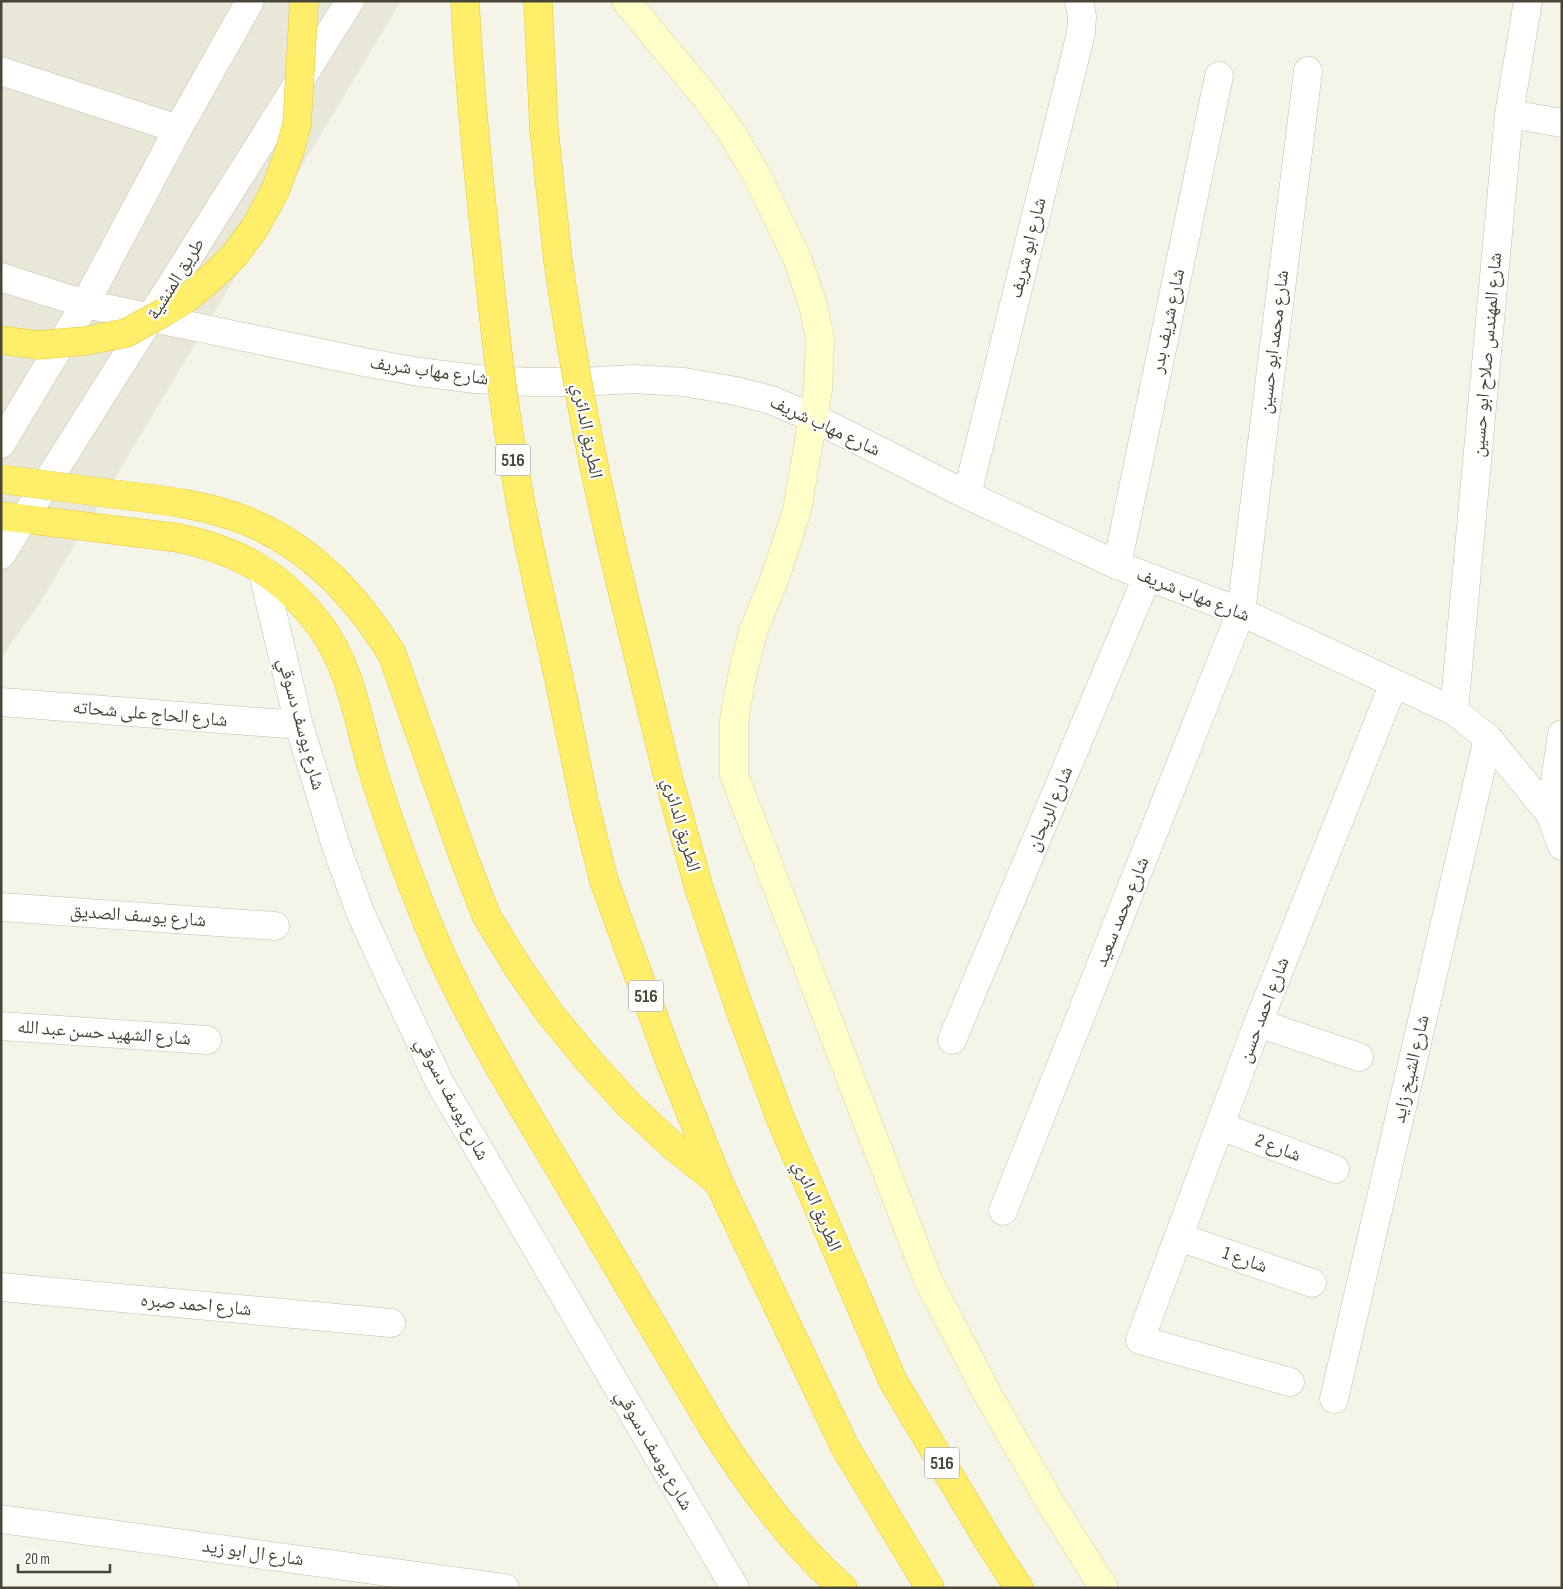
<svg xmlns="http://www.w3.org/2000/svg" width="1563" height="1589" font-family="'Sofia Sans Condensed','Noto Naskh Arabic',sans-serif">
	<style>
		.residential { fill: #e9e7d7 }
		.lines { fill: none; stroke-linecap: round; stroke-linejoin: round }
		.minor-casing { stroke: #c0beab; stroke-width: 29 }
		.tertiary-casing { stroke: #c0beab; stroke-width: 29 }
		.secondary-casing { stroke: #d5d398; stroke-width: 29 }
		.motorway-casing { stroke: #e0c737; stroke-width: 29 }
		.minor { stroke: #fff; stroke-width: 28 }
		.tertiary { stroke: #fff; stroke-width: 28 }
		.secondary { stroke: #fffec9; stroke-width: 28 }
		.motorway { stroke: #ffee6a; stroke-width: 28 }
		.motorway-bridge-casing { stroke: #e0c737; stroke-width: 29; stroke-linecap: butt }
		.motorway-bridge { stroke: #ffee6a; stroke-width: 28 }
		.labels { text-anchor: middle; dominant-baseline: central; stroke-width: 4.5; stroke-linejoin: round; paint-order: stroke }
		.shield { fill: #fff; stroke: #807e73; stroke-width: 1 }
		.shield-label { font-size: 18px; font-weight: bold; fill: #494637 }
		.street-label { font-size: 19px; fill: #494637; stroke: #fff }
	</style>
	<rect width="100%" height="100%" fill="#f5f4e9"/>
	<path class="residential" d="M1 1H401L41 601 1 658Z"/>
	<g class="lines">
		<g class="minor-casing">
			<path id="minor" d="M1 71 178 129
				M1509 114 1562 123
				M1117 565 1219 76
				M262 569 299 725 336 846 360 912 392 982 440 1083 735 1588
				M1 702 299 725
				M1454 711 1509 114 1528 1
				M1562 734 1550 814H1562
				M1 907 275 926
				M1258 1023 1359 1057
				M1 1026 207 1040
				M952 1040 1147 577
				M1220 1126 1335 1169
				M1003 1211 1241 612 1308 71
				M1179 1237 1312 1283
				M1 1287 391 1323
				M1290 1382 1140 1340 1258 1023 1394 683
				M1334 1399 1488 738
				M1 1519 505 1588"/>
		</g>
		<g class="tertiary-casing">
			<path id="tertiary" d="M1 277 85 304 364 362 419 372 475 379 532 382H582L633 379 684 382 736 391 771 400 814 418 967 495 1117 565 1241 612 1454 711 1488 738 1550 814 1562 846
				M1 444 85 304 178 129 250 1
				M967 495 1081 33 1082 16 1079 1
				M1 555 350 1"/>
		</g>
		<g class="secondary-casing">
			<path id="secondary" d="M626 1 707 99 729 129 755 172 797 258 813 305 820 338 818 390 797 510 776 575 753 632 742 676 734 720V775L928 1280 987 1393 1051 1504 1104 1588"/>
		</g>
		<g class="motorway-casing">
			<path id="motorway" d="M465 1C469 82 477 163 486 244
				M538 1 544 129 558 261
				M1 516 179 538C240 551 284 576 321 627 351 668 358 720 372 768 391 829 413 890 439 950 474 1028 520 1102 564 1176 614 1261 665 1346 715 1431 752 1488 792 1543 843 1588
				M637 650 666 769 699 888 738 1004 781 1120 893 1381 991 1545 1019 1588
				M558 674 584 801 604 881 669 1059 719 1183 845 1447 930 1588
				M464 858 486 915 517 966 551 1015 589 1061 629 1105 673 1146 717 1181"/>
		</g>
		<use href="#minor" class="minor"/>
		<use href="#tertiary" class="tertiary"/>
		<use href="#secondary" class="secondary"/>
		<use href="#motorway" class="motorway"/>
		<g class="motorway-bridge-casing">
			<path id="motorway-bridge" d="M486 244C493 316 501 387 513 458 524 531 542 602 558 674
				M558 261C568 326 578 392 592 456 605 521 621 586 637 650
				M1 340 38 345 85 341 126 333 161 314 187 298 211 278 234 256 254 229 275 191 290 150 297 124 304 1
				M1 479C41 484 81 490 121 495 164 500 207 505 247 521 311 547 356 596 392 654L464 858"/>
		</g>
		<use href="#motorway-bridge" class="motorway-bridge"/>
	</g>
	<g class="labels">
		<g class="shield">
			<rect x="495.5" y="444.5" width="35" height="31" rx="4"/>
			<rect x="628.5" y="980.5" width="35" height="31" rx="4"/>
			<rect x="924.5" y="1447.5" width="35" height="31" rx="4"/>
		</g>
		<g class="shield-label">
			<text x="513" y="460">516</text>
			<text x="646" y="996">516</text>
			<text x="942" y="1463">516</text>
		</g>
		<g class="street-label">
			<text transform="translate(1028 248) rotate(-76)">شارع ابو شريف</text>
			<text transform="translate(176 279) rotate(-58)">طريق المنشية</text>
			<text transform="translate(1168 321) rotate(-78)">شارع شريف بدر</text>
			<text transform="translate(1274 342) rotate(-83)">شارع محمد ابو حسين</text>
			<text transform="translate(1487 355) rotate(-85)">شارع المهندس صلاح ابو حسين</text>
			<text transform="translate(429 371) rotate(8)">شارع مهاب شريف</text>
			<text transform="translate(825 426) rotate(25)">شارع مهاب شريف</text>
			<text transform="translate(587 431) rotate(79)">الطريق الدائري</text>
			<text transform="translate(1193 595) rotate(21)">شارع مهاب شريف</text>
			<text transform="translate(150 714) rotate(5)">شارع الحاج على شحاته</text>
			<text transform="translate(301 724) rotate(75)">شارع يوسف دسوقي</text>
			<text transform="translate(1050 809) rotate(-67)">شارع الريحان</text>
			<text transform="translate(681 825) rotate(74)">الطريق الدائري</text>
			<text transform="translate(1122 912) rotate(-68)">شارع محمد سعيد</text>
			<text transform="translate(138 916) rotate(4)">شارع يوسف الصديق</text>
			<text transform="translate(1264 1010) rotate(-69)">شارع احمد حسن</text>
			<text transform="translate(104 1033) rotate(4)">شارع الشهيد حسن عبد الله</text>
			<text transform="translate(1411 1069) rotate(-77)">شارع الشيخ زايد</text>
			<text transform="translate(452 1099) rotate(62)">شارع يوسف دسوقي</text>
			<text transform="translate(1278 1148) rotate(21)">شارع 2</text>
			<text transform="translate(817 1206) rotate(67)">الطريق الدائري</text>
			<text transform="translate(1245 1260) rotate(19)">شارع 1</text>
			<text transform="translate(196 1305) rotate(5)">شارع احمد صبره</text>
			<text transform="translate(654 1450) rotate(60)">شارع يوسف دسوقي</text>
			<text transform="translate(253 1553) rotate(8)">شارع ال ابو زيد</text>
		</g>
	</g>
	<rect width="1563" height="1589" fill="none" stroke="#494637" stroke-width="5"/>
	<path d="M18 1564v8h92v-8" fill="none" stroke="#494637" stroke-width="2.5"/>
	<text x="25" y="1564" font-size="15" fill="#494637" stroke="#ffffff" stroke-width="4" paint-order="stroke">20 m</text>
</svg>
